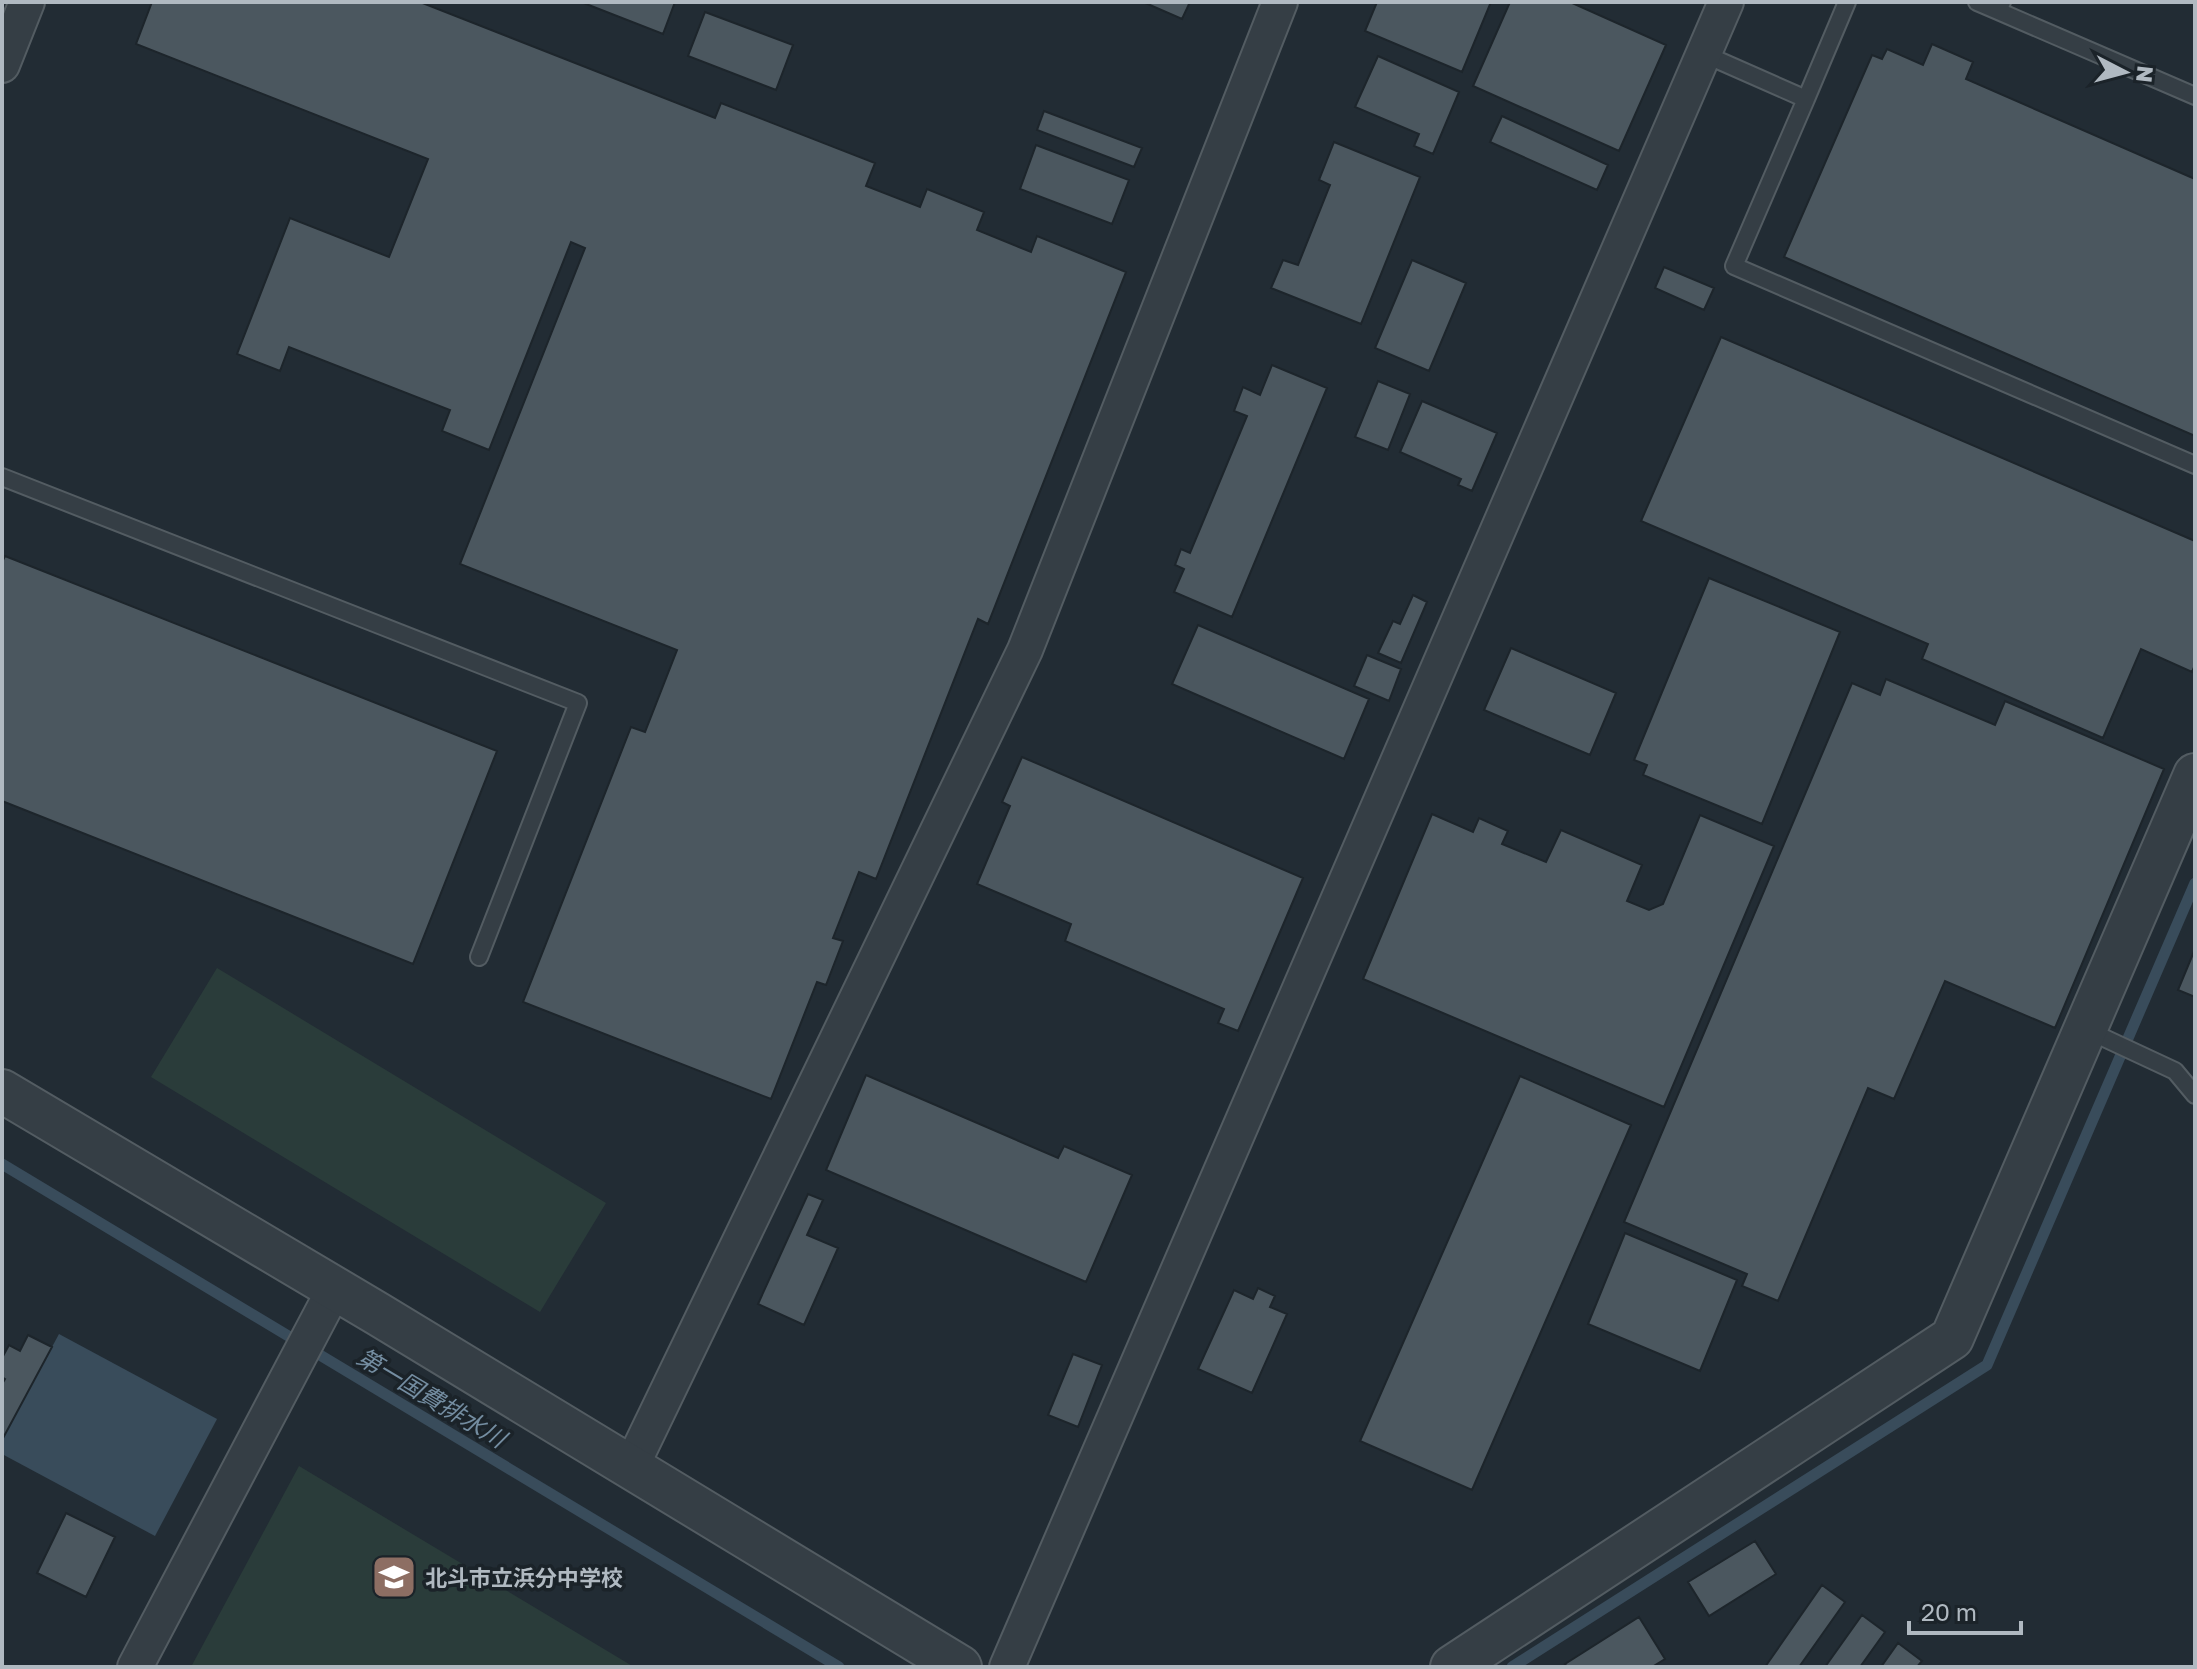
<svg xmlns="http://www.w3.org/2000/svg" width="2197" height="1669" font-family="'Golos Text','Noto Sans JP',sans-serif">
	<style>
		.green { fill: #2a3c3a }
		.water { fill: #394c5b }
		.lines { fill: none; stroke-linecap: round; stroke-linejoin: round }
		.stream { stroke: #394c5b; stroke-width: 11 }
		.building { fill: #4b575f; stroke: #1d252b; stroke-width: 2 }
		.service-casing { stroke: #535c62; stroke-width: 20 }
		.minor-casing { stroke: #535c62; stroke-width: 38 }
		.tertiary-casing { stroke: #535c62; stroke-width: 46 }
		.service { stroke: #353e45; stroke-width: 16 }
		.minor { stroke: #353e45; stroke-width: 34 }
		.tertiary { stroke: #353e45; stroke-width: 42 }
		.labels { text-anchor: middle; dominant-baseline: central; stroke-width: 7; stroke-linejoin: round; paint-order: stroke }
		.poi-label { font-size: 22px; font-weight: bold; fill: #b0b9c1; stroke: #1b2329; text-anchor: start }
		.water-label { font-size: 24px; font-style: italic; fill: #748da1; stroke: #1b2329 }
	</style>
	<rect width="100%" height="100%" fill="#222c34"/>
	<path class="green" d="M217 968 606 1203 540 1312 151 1077Z
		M299 1466 634 1667H191Z"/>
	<path class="water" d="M59 1334 217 1419 155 1536 2 1454V1440Z"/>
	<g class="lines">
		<path class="stream" d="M2 1164 839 1667
			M1512 1667 1987 1365 2195 883"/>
	</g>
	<path class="building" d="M152 2H420L715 118 721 103 875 163 866 186 920 207 927 189 984 212 977 230 1031 252 1037 236 1126 272 988 624 978 619 876 879 859 872 833 938 843 941 826 985 817 982 771 1099 523 1002 631 727 645 732 677 650 460 564 585 248 571 242 489 450 442 431 450 410 289 347 280 371 237 354 290 218 389 257 428 159 136 44Z
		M581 2H675L663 34Z
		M1143 2H1190L1182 19Z
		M1377 2H1491L1462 72 1365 31Z
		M1510 2H1570L1666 45 1619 151 1473 86Z
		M705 12 793 45 776 90 688 56Z
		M1932 44 1973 62 1966 79 2195 179V436L1784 257 1872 55 1882 59 1887 49 1923 65Z
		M1378 56 1459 92 1433 154 1414 146 1419 134 1355 107Z
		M1044 111 1142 148 1134 167 1037 130Z
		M1502 116 1608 165 1597 190 1490 142Z
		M1334 142 1420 177 1361 324 1271 288 1283 260 1298 265 1330 185 1319 180Z
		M1036 145 1129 180 1112 224 1020 189Z
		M1412 260 1466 283 1429 371 1375 348Z
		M1664 267 1714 288 1704 310 1655 288Z
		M1721 337 2195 541V665L2192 672 2141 649 2103 738 1922 659 1928 644 1641 521Z
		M1272 365 1327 388 1232 617 1174 592 1184 569 1175 565 1181 549 1190 553 1247 416 1234 411 1243 387 1260 395Z
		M1378 381 1410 394 1388 450 1355 437Z
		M1422 401 1497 433 1472 491 1458 485 1461 479 1400 452Z
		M5 556 497 751 413 964 2 801V562Z
		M1709 578 1840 632 1762 824 1643 775 1647 765 1634 760Z
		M1413 595 1427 602 1401 663 1378 653 1393 621 1400 624Z
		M1198 625 1369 699 1344 759 1172 684Z
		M1511 648 1616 693 1590 755 1484 710Z
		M1367 655 1401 669 1389 701 1354 686Z
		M1886 679 1995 725 2005 701 2164 769 2055 1028 1945 981 1894 1099 1868 1088 1778 1301 1742 1286 1747 1274 1624 1222 1852 683 1880 695Z
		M1022 757 1303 878 1238 1031 1218 1023 1224 1009 1065 941 1071 924 977 884 1010 806 1002 802Z
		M1432 814 1473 832 1479 818 1508 831 1502 844 1546 862 1561 830 1642 865 1627 901 1649 910 1663 904 1700 815 1774 846 1664 1107 1363 979Z
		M2195 949V997L2178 990Z
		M866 1075 1058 1158 1064 1146 1132 1175 1086 1282 826 1170Z
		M1520 1076 1631 1125 1472 1490 1360 1441Z
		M808 1194 823 1200 807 1235 838 1248 804 1325 758 1304Z
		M1625 1233 1737 1280 1700 1371 1588 1324Z
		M1258 1288 1275 1296 1270 1307 1287 1314 1252 1393 1198 1369 1234 1290 1253 1299Z
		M28 1335 52 1347 2 1440V1384L5 1379 2 1377V1358L9 1345 20 1351Z
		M1073 1354 1102 1365 1078 1427 1048 1415Z
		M66 1513 115 1537 86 1597 37 1573Z
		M1755 1541 1776 1574 1709 1616 1688 1582Z
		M1822 1585 1845 1602 1799 1667H1765Z
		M1862 1615 1885 1632 1860 1667H1825Z
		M1639 1617 1665 1659 1652 1667H1567L1565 1664Z
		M1898 1643 1922 1661 1917 1667H1881Z"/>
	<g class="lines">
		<g class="service-casing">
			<path id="service" d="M1977 2 1998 11
				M2002 2 1998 11 2195 96
				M1704 54 1806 99 1847 2
				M1806 99 1734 266 2195 465
				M2 477 578 703 479 957
				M2087 1030 2175 1071 2195 1095"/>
		</g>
		<g class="minor-casing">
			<path id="minor" d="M2 65 27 2
				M630 1469 1025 650 1280 2
				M135 1667 335 1288
				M1007 1667 1726 2"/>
		</g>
		<g class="tertiary-casing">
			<path id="tertiary" d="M2 1091 378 1314 960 1667
				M1452 1667 1952 1338 2195 775"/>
		</g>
		<use href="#service" class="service"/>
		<use href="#minor" class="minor"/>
		<use href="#tertiary" class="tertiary"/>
	</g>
	<defs>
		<g id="school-square" transform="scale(2.3)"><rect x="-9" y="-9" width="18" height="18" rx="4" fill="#8d6e63" stroke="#1b2329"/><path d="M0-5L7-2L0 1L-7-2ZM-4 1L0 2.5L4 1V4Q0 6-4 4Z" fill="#fff"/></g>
	</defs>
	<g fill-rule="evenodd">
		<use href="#school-square" x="394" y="1577"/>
	</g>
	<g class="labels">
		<g class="poi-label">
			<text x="425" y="1577">北斗市立浜分中学校</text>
		</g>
		<g class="water-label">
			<text transform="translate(432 1397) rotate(31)">第一国費排水川</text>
		</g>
	</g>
	<rect width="2197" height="1669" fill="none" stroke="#b0b9c1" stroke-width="8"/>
	<g transform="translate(2125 72) rotate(96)" stroke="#1b2329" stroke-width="6" paint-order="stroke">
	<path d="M0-6L14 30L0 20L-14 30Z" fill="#b0b9c1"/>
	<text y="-12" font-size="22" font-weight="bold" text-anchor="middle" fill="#b0b9c1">N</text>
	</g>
	<path d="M1909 1621v12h112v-12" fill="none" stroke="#b0b9c1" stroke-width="4"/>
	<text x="1921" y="1621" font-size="24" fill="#b0b9c1" stroke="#1b2329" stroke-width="6" paint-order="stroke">20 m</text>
</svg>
